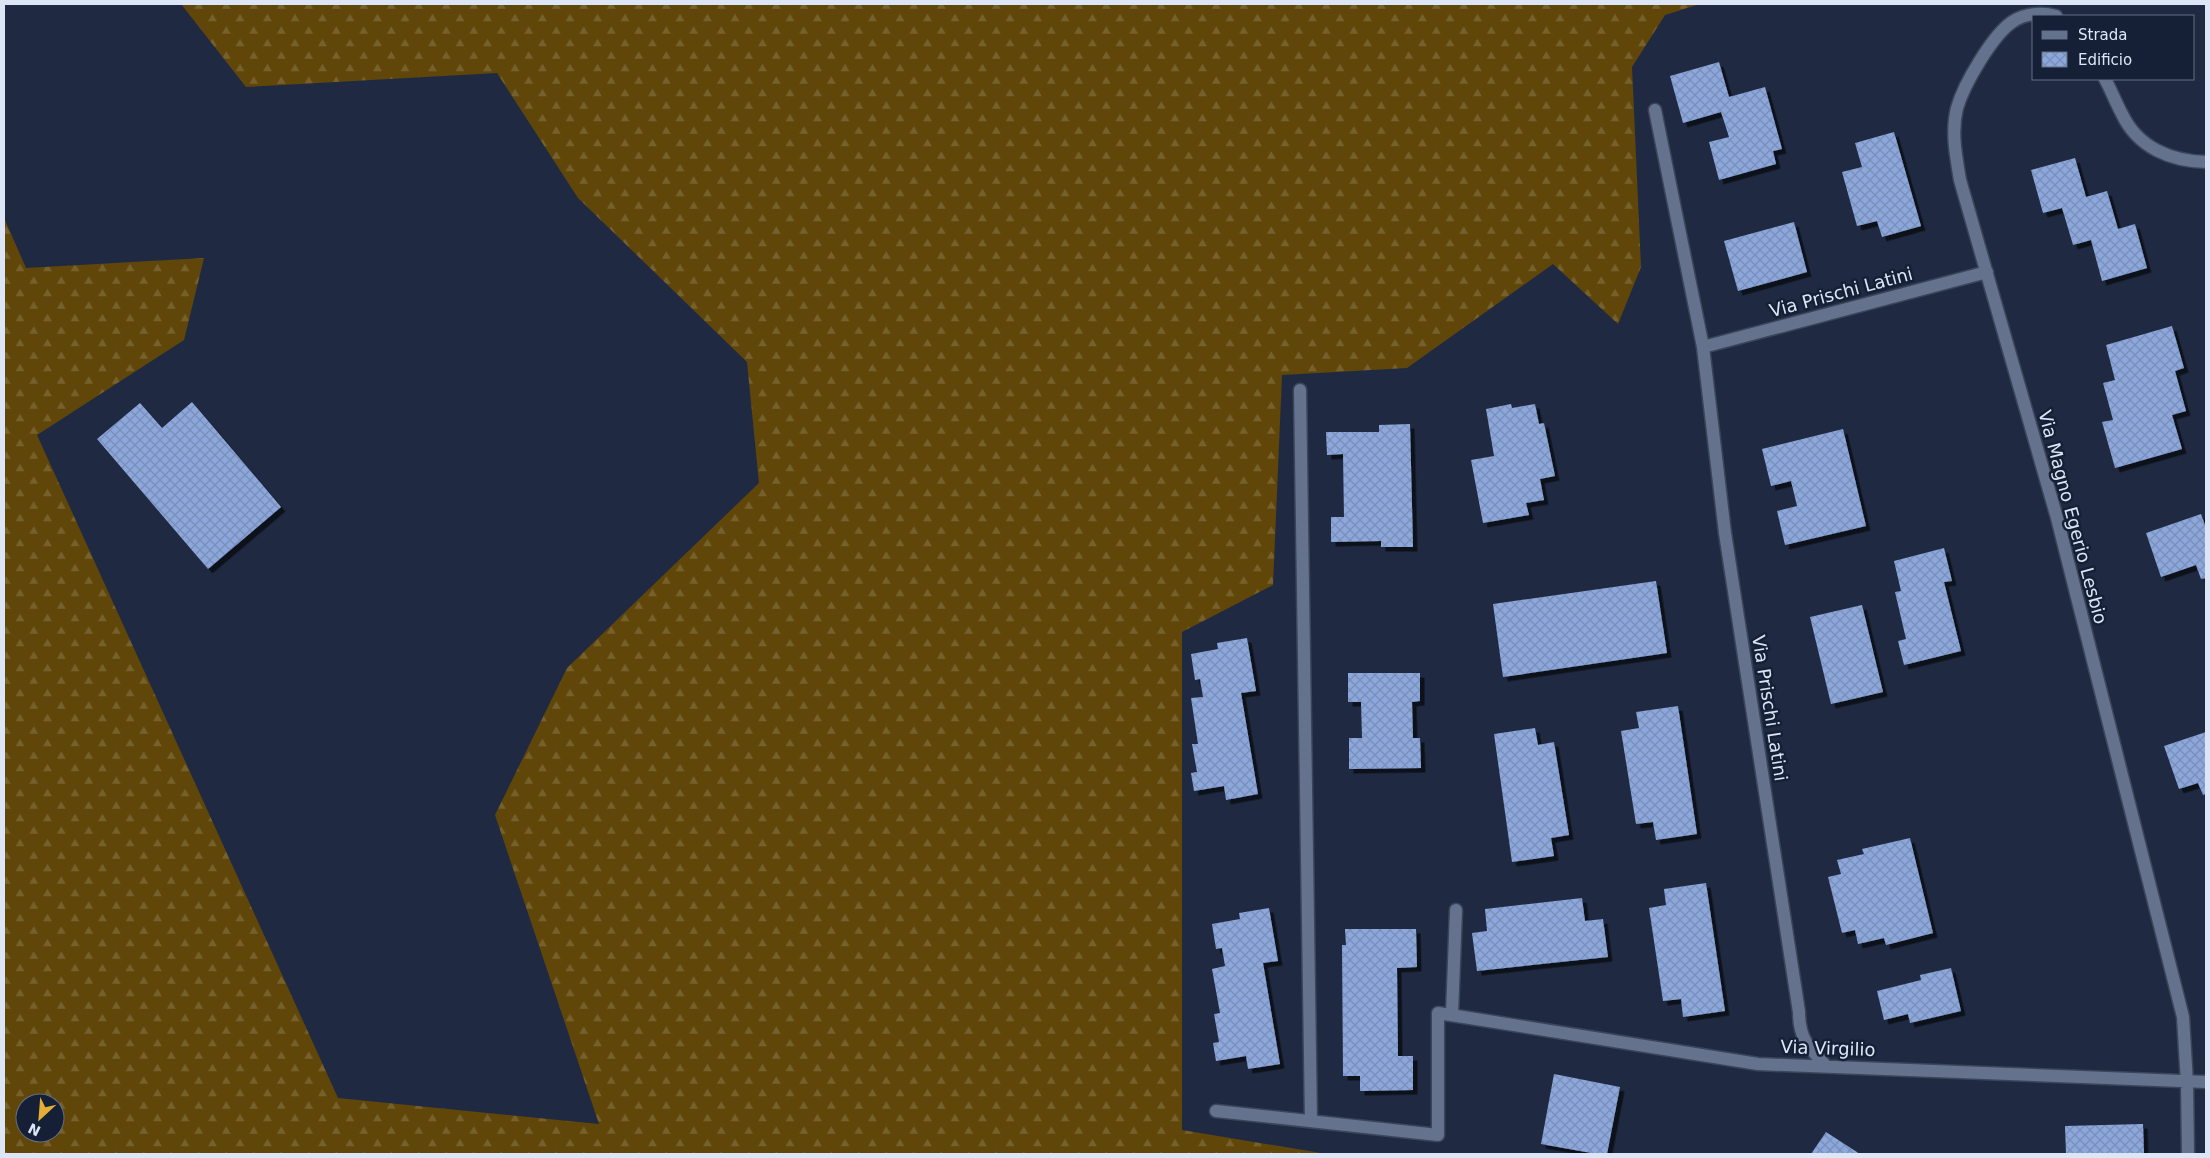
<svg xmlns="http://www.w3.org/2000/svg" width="2210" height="1158" font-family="'DejaVu Sans',sans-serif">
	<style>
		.forest { fill: url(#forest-firs); fill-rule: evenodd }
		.building { fill: url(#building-cross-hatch); filter: url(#shadow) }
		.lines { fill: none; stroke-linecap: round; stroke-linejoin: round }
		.street-casing { stroke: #3b4559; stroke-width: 15 }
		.street { stroke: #64728e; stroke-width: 12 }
		.labels { text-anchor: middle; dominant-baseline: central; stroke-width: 5; stroke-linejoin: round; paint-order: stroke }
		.street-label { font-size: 18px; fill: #dde6f6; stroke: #152037 }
	</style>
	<defs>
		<pattern id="forest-firs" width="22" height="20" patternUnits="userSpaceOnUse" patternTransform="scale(1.25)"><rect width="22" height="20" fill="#604608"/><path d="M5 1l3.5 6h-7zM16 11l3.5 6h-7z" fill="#76612d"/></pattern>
		<pattern id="building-cross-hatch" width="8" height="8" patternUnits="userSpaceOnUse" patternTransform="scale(1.25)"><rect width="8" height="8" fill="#8ca7db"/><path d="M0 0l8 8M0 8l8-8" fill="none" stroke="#7a8eb7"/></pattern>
		<filter id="shadow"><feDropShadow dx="4.5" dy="4.5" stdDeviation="0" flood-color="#0009"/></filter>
	</defs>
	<rect width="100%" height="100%" fill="#1f2a42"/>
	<path class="forest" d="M181 4H1700L1665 15 1632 67 1641 267 1618 324 1553 264 1407 368 1282 375 1273 585 1182 632V1130L1327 1154H4V218L26 268 204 258 184 340 37 435 338 1098 599 1124 495 815 567 668 759 483 747 362 578 198 497 73 246 87ZM25 1103H55V1133H25Z"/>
	<path class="building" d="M1719 62 1729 97 1765 87 1782 149 1773 151 1776 164 1719 180 1709 142 1729 137 1721 112 1683 123 1670 76Z
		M1894 132 1921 226 1882 237 1877 221 1857 226 1842 172 1862 167 1855 143Z
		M2075 158 2086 197 2107 191 2118 229 2135 224 2147 268 2102 281 2091 240 2073 245 2062 208 2043 213 2031 170Z
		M1794 222 1807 272 1738 291 1724 241Z
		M2172 326 2184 368 2175 371 2186 411 2172 415 2182 449 2115 468 2102 422 2113 420 2103 383 2115 380 2106 345Z
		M192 402 281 507 208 569 97 439 140 403 162 428Z
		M1511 404 1512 408 1535 404 1539 424 1544 423 1555 476 1540 479 1544 500 1526 503 1529 515 1483 523 1471 460 1494 456 1486 409Z
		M1410 424 1413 547H1381V541L1331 542V517H1344L1343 454 1327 455 1326 432H1379V425Z
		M1843 429 1866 526 1785 545 1777 511 1797 506 1791 481 1771 486 1762 449Z
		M2201 514 2206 528V578L2201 579 2196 565 2161 577 2146 533Z
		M1944 548 1952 581 1944 582 1961 651 1904 665 1898 641 1906 639 1895 592 1901 591 1894 561Z
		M1656 581 1667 653 1503 677 1493 604Z
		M1862 605 1883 692 1831 704 1810 617Z
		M1247 638 1256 691 1241 693 1258 794 1226 800 1224 786 1194 791 1191 773 1197 772 1192 744H1198L1191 698 1203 697 1200 679 1195 680 1191 654 1218 649 1217 643Z
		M1348 673H1420V701L1412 702 1413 738H1420L1421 768 1349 769V738H1362L1361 702H1348Z
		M1678 706 1697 834 1656 840 1653 822 1636 824 1621 731 1639 728 1636 712Z
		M1535 728 1538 745 1554 742 1569 835 1551 838 1554 856 1512 862 1494 734Z
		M2206 732V794L2203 795 2198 783 2179 789 2164 746Z
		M1910 838 1933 933 1886 945 1884 938 1858 944 1855 930 1842 933 1828 877 1841 874 1837 860 1864 854 1862 849Z
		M1706 883 1725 1011 1683 1017 1681 999 1663 1001 1649 908 1666 905 1664 889Z
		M1582 898 1585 921 1603 919 1608 957 1477 971 1472 933 1487 931 1485 909Z
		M1269 908 1278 961 1263 963 1280 1064 1248 1069 1246 1056 1216 1061 1213 1043 1219 1042 1214 1014 1220 1013 1212 969 1225 966 1222 948 1216 949 1212 924 1240 919 1239 913Z
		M1345 929H1416L1417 967 1397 968 1398 1056H1413V1090L1360 1091V1076H1343L1342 945H1346Z
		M1951 968 1961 1011 1910 1023 1908 1014 1884 1020 1877 991 1921 980 1920 975Z
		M1554 1074 1620 1087 1607 1154H1597L1541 1144Z
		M2143 1124 2144 1154H2066L2065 1126Z
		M1826 1132 1860 1154H1811Z"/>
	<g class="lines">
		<g class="street-casing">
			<path id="street" d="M2056 16C2042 12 2025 13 2012 22 1992 36 1964 84 1957 108 1951 132 1956 156 1960 180L2057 518 2183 1017 2187 1083 2188 1154
				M2105 79C2111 90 2116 103 2122 114 2138 148 2171 161 2206 162
				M1655 110 1703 347 1725 533 1799 1012C1799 1038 1808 1047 1826 1066
				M1703 347 1987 272
				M1300 390 1311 1121
				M1452 1014 1456 910
				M1216 1111 1438 1135V1013L1758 1064 2206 1082"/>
		</g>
		<use href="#street" class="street"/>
	</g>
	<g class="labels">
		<g class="street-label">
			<text transform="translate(1841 292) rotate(-15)">Via Prischi Latini</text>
			<text transform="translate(2073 517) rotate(75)">Via Magno Egerio Lesbio</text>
			<text transform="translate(1770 708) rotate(81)">Via Prischi Latini</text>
			<text transform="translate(1828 1048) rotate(2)">Via Virgilio</text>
		</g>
	</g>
	<rect width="2210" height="1158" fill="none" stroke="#dde6f6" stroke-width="10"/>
	<rect x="2032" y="15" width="162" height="65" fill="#152037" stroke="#656f83"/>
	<rect x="2042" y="31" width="25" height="8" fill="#64728e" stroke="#656f83"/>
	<text x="2078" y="40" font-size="15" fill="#dde6f6">Strada</text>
	<rect x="2042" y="52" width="25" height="15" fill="url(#building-cross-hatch)" stroke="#656f83"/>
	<text x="2078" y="65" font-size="15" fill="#dde6f6">Edificio</text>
	<g transform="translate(40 1118) rotate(206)"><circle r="24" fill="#152037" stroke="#656f83"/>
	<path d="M0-4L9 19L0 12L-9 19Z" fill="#e4ad35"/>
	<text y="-8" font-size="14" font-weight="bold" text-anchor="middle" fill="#dde6f6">N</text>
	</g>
</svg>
